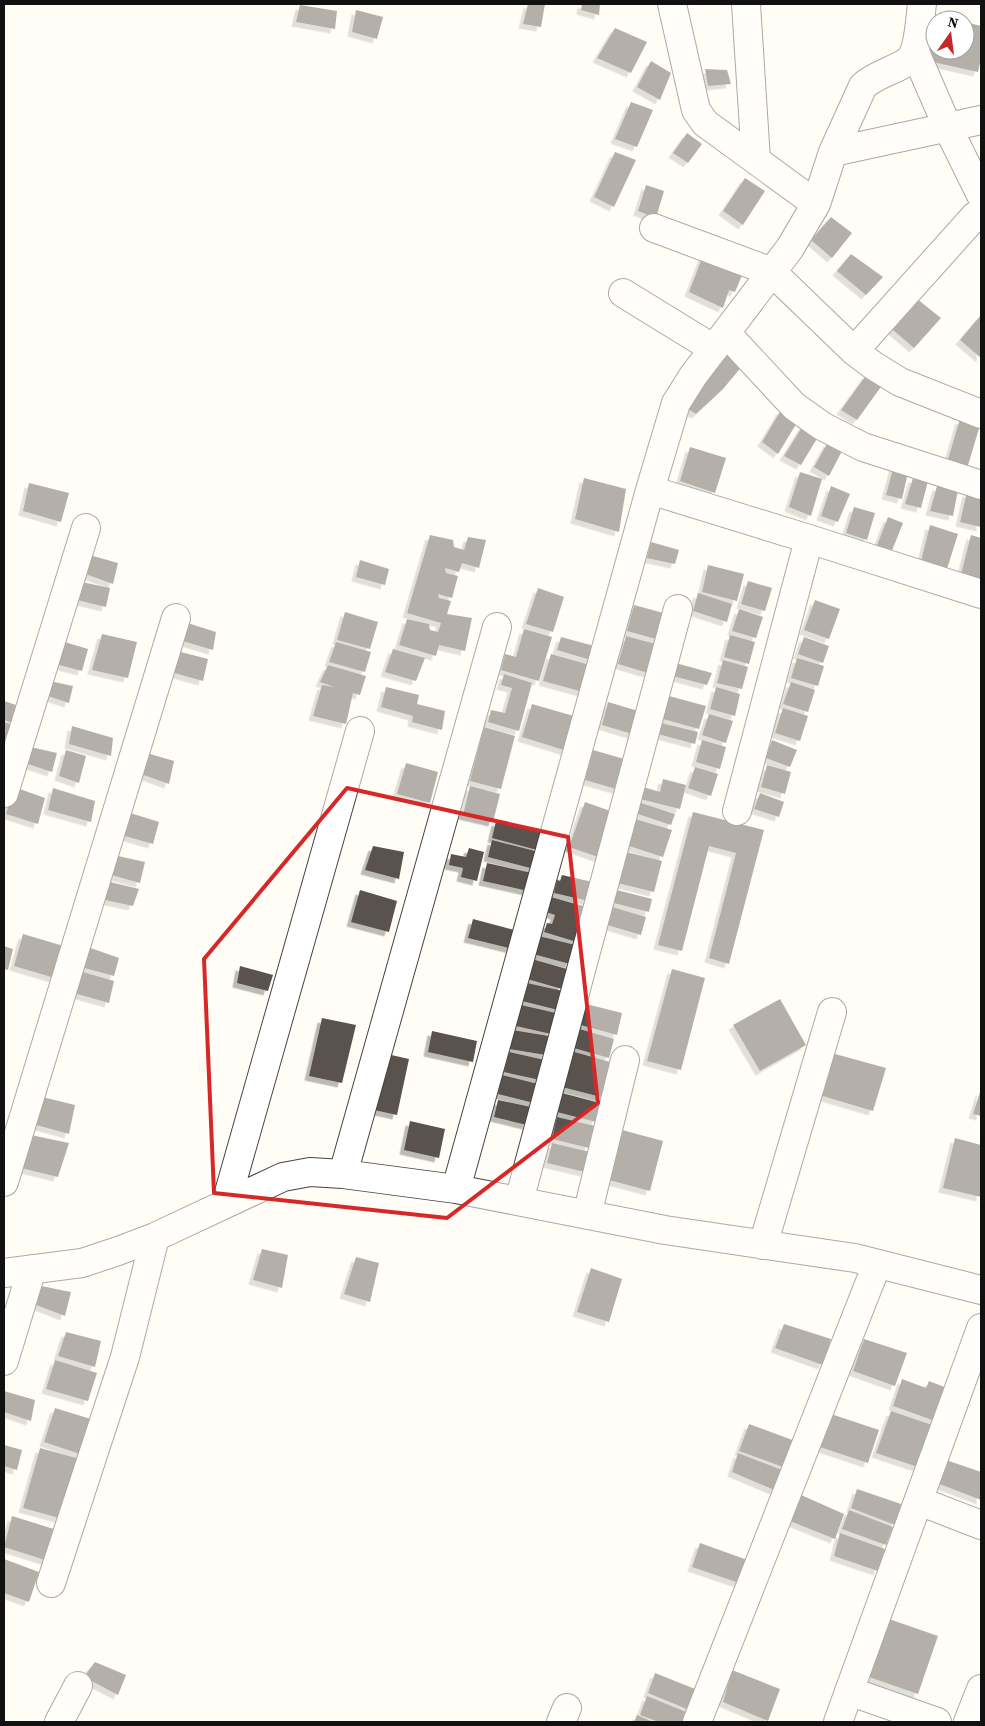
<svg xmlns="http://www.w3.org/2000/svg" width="985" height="1726" font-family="'Source Serif 4',serif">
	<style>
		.building { fill: #5a524d; filter: url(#shadow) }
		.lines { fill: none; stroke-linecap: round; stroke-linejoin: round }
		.minor-casing { stroke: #444; stroke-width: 30 }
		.minor { stroke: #fff; stroke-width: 28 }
		.marked { fill: none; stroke: #d62828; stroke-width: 4; stroke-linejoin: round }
	</style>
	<defs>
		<filter id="shadow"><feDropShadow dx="-4.5" dy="4.5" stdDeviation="0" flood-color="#0004"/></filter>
	</defs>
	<rect width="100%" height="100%" fill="#fffdf5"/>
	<path class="building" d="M528 4H545L541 27 523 24Z
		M582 4H600L599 15 581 10Z
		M300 5 337 11 335 29 296 22Z
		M356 10 383 17 377 39 352 32Z
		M965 22 981 26V58L978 72 928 61 934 33 935 50H965Z
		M615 28 647 42 631 73 597 58Z
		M651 61 671 73 660 100 637 87Z
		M705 69 727 70 731 84 708 86Z
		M631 102 653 110 637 147 615 139Z
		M687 133 702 144 688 163 673 153Z
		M615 152 636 160 614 207 594 197Z
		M745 178 765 191 743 225 723 211Z
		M646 185 664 191 656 218 638 211Z
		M831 217 852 233 832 258 811 240Z
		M704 253 743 273 735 292 729 290 723 308 689 292Z
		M851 254 883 277 866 295 837 271Z
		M912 295 941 318 914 348 886 324Z
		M981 315V358L960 340Z
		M721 347 743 365 723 389 696 414 682 405Z
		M867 374 883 384 857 420 841 410Z
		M781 410 798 421 778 454 762 442Z
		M960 419 980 425 966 472 946 466Z
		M804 424 821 432 801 465 784 456Z
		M828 442 842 451 829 476 814 467Z
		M690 447 726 458 715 493 680 481Z
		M894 465 909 468 902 499 886 495Z
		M800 472 822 479 811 516 789 507Z
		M584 478 626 489 619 532 575 519Z
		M913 478 928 481 921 508 905 504Z
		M29 483 69 493 61 522 23 511Z
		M831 486 850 494 838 522 821 516Z
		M937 486 958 490 953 516 930 511Z
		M967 492 981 496V527L960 522Z
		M854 507 875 513 867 540 846 533Z
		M888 517 903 523 891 553 876 548Z
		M930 525 958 534 946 572 920 565Z
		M430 535 453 540 454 547 464 550 468 537 486 540 479 568 462 563 459 572 445 568 446 573 458 576 452 598 438 594 439 598 451 601 447 614 472 618 465 651 439 645 436 656 399 645 407 619 429 624 430 630 438 632 441 623 407 613Z
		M971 535 981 538V587L960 578Z
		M651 542 679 550 675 564 647 558Z
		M86 554 118 563 113 584 80 572Z
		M360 560 389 569 385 585 356 577Z
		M708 565 744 574 737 601 702 592Z
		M77 581 110 588 106 607 73 599Z
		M748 581 772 588 765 611 741 604Z
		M538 588 564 597 553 632 526 624Z
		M698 593 732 604 727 622 693 611Z
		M815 600 840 609 829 639 804 630Z
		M634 605 671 615 663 641 627 631Z
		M739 609 763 617 756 638 732 631Z
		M345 612 378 622 370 649 337 640Z
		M181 621 216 632 213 650 176 639Z
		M524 629 552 637 539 681 501 670 505 654 516 657Z
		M102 634 137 642 128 678 92 670Z
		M730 635 755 642 749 664 724 657Z
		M626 636 663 646 655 675 618 664Z
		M561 637 598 647 594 661 557 650Z
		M804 637 829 646 823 663 798 654Z
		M58 640 88 649 82 671 48 662Z
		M336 642 371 652 365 672 329 662Z
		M393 649 425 658 416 681 385 672Z
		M173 650 208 659 203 681 167 671Z
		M551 654 590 665 583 692 543 681Z
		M797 658 824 666 818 686 791 678Z
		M723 660 748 667 742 689 717 683Z
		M672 662 712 673 707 685 669 675Z
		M328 665 366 676 360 695 353 693 346 724 313 716 322 685 335 687 320 682Z
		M504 674 532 683 519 731 488 722 491 710 505 713 512 688 501 685Z
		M49 681 73 686 69 703 45 695Z
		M791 682 815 690 808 712 783 704Z
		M386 687 419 695 417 704 445 711 442 730 412 722 413 716 381 707Z
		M716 687 740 694 735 716 710 709Z
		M669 696 706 706 699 729 663 719Z
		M4 701 19 706 13 723 4 720Z
		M608 702 645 713 639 736 602 725Z
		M532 704 577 717 567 751 522 737Z
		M783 708 808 716 800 741 775 733Z
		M709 714 733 721 726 743 702 735Z
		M4 722 15 726 8 747 4 745Z
		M661 723 698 732 695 744 658 734Z
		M72 726 113 738 111 756 69 744Z
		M484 727 515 736 501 789 470 781Z
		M702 740 726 747 720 769 696 762Z
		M772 740 797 750 790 767 766 758Z
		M26 746 57 753 52 772 22 762Z
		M66 750 86 756 79 783 59 776Z
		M593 750 631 761 623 791 585 780Z
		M140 751 174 761 169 784 135 772Z
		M406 763 438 772 430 803 397 794Z
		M767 765 791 772 785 794 761 787Z
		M695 767 718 774 711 796 688 788Z
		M663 779 686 785 680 809 640 799 643 787 660 792Z
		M470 786 500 794 493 822 463 815Z
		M14 787 45 798 38 824 6 814Z
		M53 788 95 801 91 822 48 810Z
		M760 793 784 802 779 817 754 809Z
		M585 802 616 813 601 858 569 847Z
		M638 802 675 814 671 825 635 813Z
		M124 811 159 822 153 844 118 834Z
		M693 812 764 830 729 964 709 958 736 853 709 846 682 951 658 945Z
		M635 819 672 830 663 857 626 845Z
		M496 821 541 832 537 850 492 838Z
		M492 840 539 852 534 869 488 857Z
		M373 846 404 852 399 879 365 870Z
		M469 848 484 852 477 881 461 877 463 868 449 865 451 854 466 857Z
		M626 852 662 861 654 892 618 883Z
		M109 854 145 862 140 883 104 873Z
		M487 863 532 873 528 891 483 881Z
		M562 875 597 883 593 902 554 893 557 880 560 881Z
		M102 880 139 889 133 906 96 898Z
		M613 889 652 899 649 912 610 902Z
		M360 890 397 901 389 932 351 922Z
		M551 897 590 908 580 943 544 932 547 923 552 924 555 915 546 912Z
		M609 906 646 917 641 935 604 924Z
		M473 919 518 931 513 949 468 938Z
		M23 934 67 947 58 979 14 966Z
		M539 936 575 945 570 964 533 954Z
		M4 946 13 949 8 970 4 969Z
		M85 946 119 958 114 976 81 967Z
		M532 959 567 969 562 989 527 979Z
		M240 966 273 975 268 991 237 983Z
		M672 969 705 978 681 1070 647 1061Z
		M76 970 114 981 109 1003 70 992Z
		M527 983 563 991 558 1010 522 1001Z
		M780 999 806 1045 760 1071 733 1025Z
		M582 1003 622 1013 617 1035 577 1024Z
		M521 1005 556 1013 551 1034 516 1026Z
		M322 1018 356 1025 342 1083 309 1076Z
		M576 1028 614 1039 609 1058 570 1047Z
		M512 1030 549 1036 546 1055 509 1049Z
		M432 1031 477 1041 473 1062 428 1052Z
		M571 1051 610 1062 601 1097 562 1087Z
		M378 1052 409 1059 397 1115 365 1108Z
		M509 1052 545 1060 540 1080 504 1072Z
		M828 1052 886 1068 873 1111 816 1094Z
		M502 1075 538 1084 534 1103 498 1094Z
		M981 1089V1116L973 1114Z
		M562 1093 600 1103 596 1122 557 1112Z
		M38 1096 75 1105 69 1134 29 1123Z
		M498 1100 531 1107 527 1125 494 1117Z
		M557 1117 595 1126 589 1148 552 1139Z
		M410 1121 445 1129 439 1158 404 1150Z
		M622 1130 663 1141 650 1191 609 1180Z
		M26 1134 69 1143 58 1177 17 1167Z
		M955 1138 981 1145V1197L943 1188Z
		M552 1143 590 1152 585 1172 547 1163Z
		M262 1249 288 1255 282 1288 253 1280Z
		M356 1257 379 1263 370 1302 344 1294Z
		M591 1268 622 1279 609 1322 577 1312Z
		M36 1285 71 1292 65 1316 31 1303Z
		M784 1324 831 1339 823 1365 775 1348Z
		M66 1332 101 1341 95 1367 58 1356Z
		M864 1339 907 1353 895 1386 853 1371Z
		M55 1360 97 1373 88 1401 46 1389Z
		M902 1379 926 1388 929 1381 947 1388 935 1421 893 1406Z
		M4 1391 35 1400 31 1421 4 1412Z
		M55 1408 94 1420 83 1455 44 1442Z
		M891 1411 938 1427 924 1469 876 1453Z
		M831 1414 879 1430 868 1463 820 1447Z
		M749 1424 795 1441 786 1468 739 1451Z
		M4 1445 22 1450 17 1470 4 1466Z
		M40 1448 80 1459 63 1519 23 1508Z
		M738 1453 787 1472 779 1492 732 1472Z
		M946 1460 981 1472V1500L937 1483Z
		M857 1489 901 1504 895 1525 851 1508Z
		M801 1495 844 1514 835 1539 790 1521Z
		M849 1510 893 1527 886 1545 842 1529Z
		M12 1516 57 1530 48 1561 4 1547Z
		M840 1533 885 1549 878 1571 834 1556Z
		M700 1543 753 1562 745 1585 692 1567Z
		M4 1559 39 1572 29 1602 4 1593Z
		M889 1619 938 1636 918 1694 869 1677Z
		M95 1662 126 1675 118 1695 84 1677Z
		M732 1670 780 1689 768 1721 723 1702Z
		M655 1673 700 1691 694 1712 648 1693Z
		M647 1696 691 1714 688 1722H659L640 1715Z
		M637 1715 653 1722H634Z"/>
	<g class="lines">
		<g class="minor-casing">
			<path id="minor" d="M672 4 696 110 705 123 816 204
				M746 4 756 160
				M915 52 948 128 981 195
				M833 152 981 120
				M654 228 772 272 854 351 874 366 900 382 981 414
				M623 293 714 349
				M726 333 794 406 822 426 863 447 981 485
				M854 351 975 216 981 213
				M650 490 809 539 981 594
				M4 793 86 528
				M737 811 809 539
				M343 1174 497 627
				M4 1182 176 618
				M456 1189 650 490 676 403 693 376 790 248 816 204 833 152 863 86C876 74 894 71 908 61 919 52 920 18 922 4
				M519 1201 678 609
				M226 1203 360 731
				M587 1215 625 1060
				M763 1245 832 1012
				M4 1273 82 1263 118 1251 155 1237 283 1177 310 1172 343 1174 456 1189 665 1230 855 1258 981 1290
				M4 1361 32 1269
				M919 1501 981 1525
				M51 1583 125 1357 155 1237
				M849 1691 937 1722
				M59 1722 78 1686
				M561 1722 567 1708
				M697 1722 877 1264
				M838 1722 981 1328
				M968 1722 981 1689"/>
		</g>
		<use href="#minor" class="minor"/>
	</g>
	<path d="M0 0H985V1726H0ZM347 788 568 837 598 1103 447 1218 214 1193 204 959Z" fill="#fffdf5" fill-opacity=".55" fill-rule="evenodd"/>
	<path class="marked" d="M347 788 568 837 598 1103 447 1218 214 1193 204 959Z"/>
	<rect width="985" height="1726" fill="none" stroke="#111111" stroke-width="10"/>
	<g transform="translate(950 35) rotate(14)"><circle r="24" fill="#ffffff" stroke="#a0a0a0"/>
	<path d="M0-4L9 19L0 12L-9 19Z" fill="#c4262e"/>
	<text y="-8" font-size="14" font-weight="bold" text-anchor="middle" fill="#111111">N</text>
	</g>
</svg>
